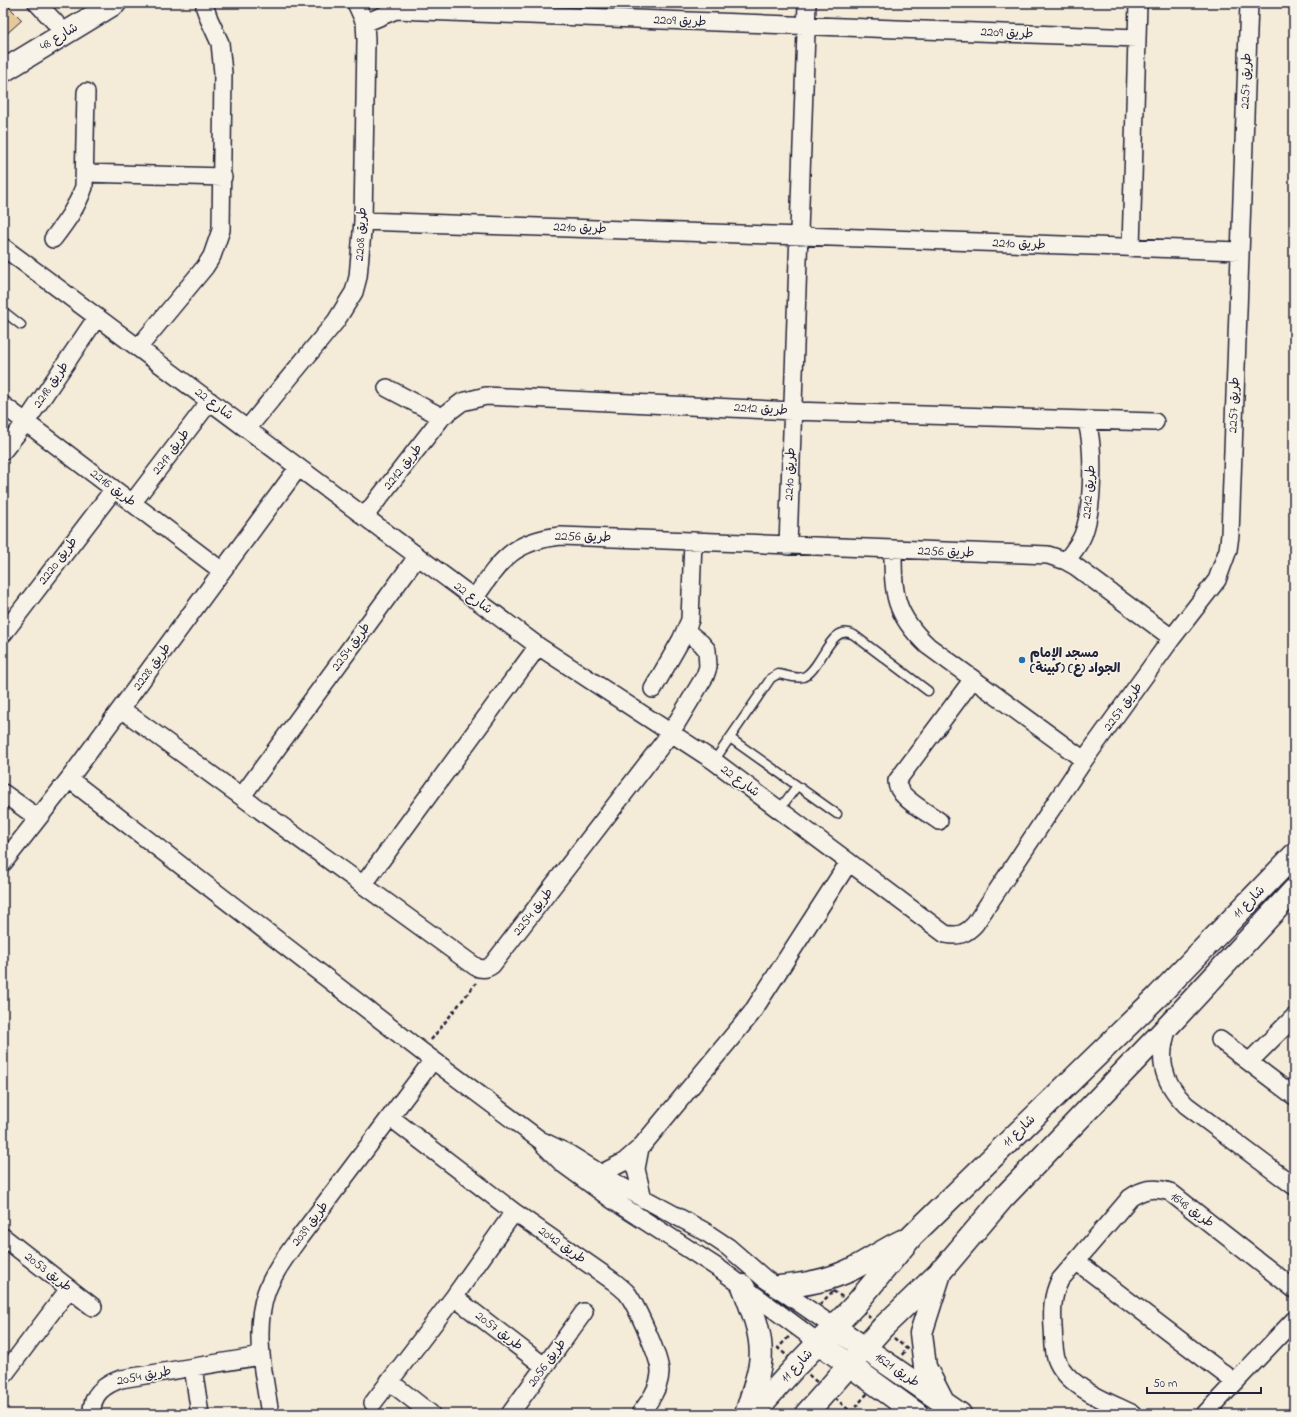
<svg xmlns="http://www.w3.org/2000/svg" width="1297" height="1417" font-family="'Indie Flower','Playpen Sans Arabic',sans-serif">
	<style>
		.building { fill: #e6c99a; stroke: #22223b }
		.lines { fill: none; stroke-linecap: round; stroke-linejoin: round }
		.lane-casing { stroke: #22223b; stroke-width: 11 }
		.street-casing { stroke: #22223b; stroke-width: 20 }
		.secondary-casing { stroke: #22223b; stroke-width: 25 }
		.path { stroke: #22223b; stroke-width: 2.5; stroke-dasharray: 4 3; stroke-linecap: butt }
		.lane { stroke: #f7f3e8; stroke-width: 8 }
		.street { stroke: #f7f3e8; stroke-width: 17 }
		.secondary { stroke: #f7f3e8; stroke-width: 22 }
		.poi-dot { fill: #1f6fb2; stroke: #f7f3e8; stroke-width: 1.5 }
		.labels { text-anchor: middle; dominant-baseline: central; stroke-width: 3; stroke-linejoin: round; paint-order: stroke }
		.street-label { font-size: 13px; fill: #22223b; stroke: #f7f3e8 }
		.poi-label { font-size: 13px; font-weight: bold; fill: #22223b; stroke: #f7f3e8; text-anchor: start }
	</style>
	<rect width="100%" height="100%" fill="#f4ebd8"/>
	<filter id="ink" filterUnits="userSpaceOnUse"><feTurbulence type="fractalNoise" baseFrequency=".025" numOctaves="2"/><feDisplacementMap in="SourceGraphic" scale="8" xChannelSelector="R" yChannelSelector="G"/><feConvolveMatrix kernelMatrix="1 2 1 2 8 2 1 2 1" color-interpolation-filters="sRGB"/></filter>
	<g filter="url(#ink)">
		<path class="building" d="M9 7 22 20 3 37V12Z"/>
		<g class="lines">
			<g class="lane-casing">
				<path id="lane" d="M3 311 21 325
					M730 738 837 814
					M714 761 771 678 778 674C786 675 795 679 803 677 822 670 830 621 854 635L928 691
					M779 810 797 786"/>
			</g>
			<g class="street-casing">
				<path id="street" d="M37 3 65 33
					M365 23 396 10 1137 38
					M85 173 223 177
					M363 221 1240 251
					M53 239C66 222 77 207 84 187L86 92
					M3 247 538 646 714 761 945 934C958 937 966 934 975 924L1084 760 1172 638 1217 580 1228 550 1230 535 1249 3
					M1131 248 1138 3
					M138 348 205 267 212 256 221 230 223 73 220 43 209 19 205 8V3
					M387 388 442 417
					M3 405 222 571
					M247 429 336 321 354 292 358 277 363 221 366 40 365 23 356 3
					M3 451 26 422 97 317
					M133 502 210 401
					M364 517 442 417 462 402 486 396 792 411 1155 422
					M788 546 807 3
					M893 550C893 594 894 614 928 646L1084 760
					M1066 561C1072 553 1079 545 1083 535 1093 510 1095 445 1086 420
					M474 599C500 561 512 541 561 536L1048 555 1066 561 1075 566 1172 638
					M3 634 114 489
					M653 689 681 640 690 620 693 541
					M121 709 476 967C483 970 487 969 492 965L670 734 705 676 708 667 707 650 701 643 686 631
					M69 779 421 1051 540 1140 569 1154 619 1185 704 1231 728 1247 765 1279 834 1327
					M3 793 38 818
					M242 796 417 557
					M939 821C927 812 896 797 897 781L973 679
					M3 863 69 779 298 468
					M363 885 538 646
					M1169 1025C1157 1057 1161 1080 1186 1105L1294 1186
					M1220 1040 1294 1096
					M1249 1062 1294 1017
					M390 1117 514 1212 613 1281C618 1285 623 1289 627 1293 636 1305 661 1359 660 1373 659 1389 649 1402 640 1414
					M544 1145 563 1164 611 1199 721 1270 819 1343
					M640 1148 636 1169 643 1199
					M600 1174 624 1162 640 1148 751 1014 849 862
					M3 1237 93 1307
					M1076 1261 1235 1382
					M454 1297 544 1366
					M193 1367 200 1414
					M3 1376 69 1289
					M389 1381 431 1414
					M373 1403 454 1297 514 1212
					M92 1414C91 1394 104 1385 121 1379L261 1356
					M270 1414C264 1375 253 1332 266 1293 273 1273 287 1255 299 1238L433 1060
					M510 1414 584 1312
					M1133 1414C1107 1401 1066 1387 1056 1358 1053 1348 1054 1337 1053 1327 1052 1310 1052 1296 1060 1280L1130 1198C1143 1189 1154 1187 1170 1192L1294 1289
					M1205 1414 1294 1320"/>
			</g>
			<g class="secondary-casing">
				<path id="secondary" d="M3 71 115 3
					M941 1270 921 1333 925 1367 942 1400
					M743 1286C752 1310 764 1337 760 1364 757 1381 751 1398 746 1414
					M779 1287C803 1285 826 1281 848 1271 867 1262 883 1250 902 1241
					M834 1327 960 1414
					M819 1343 917 1414
					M753 1414 797 1365 855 1305 912 1236 1157 997 1294 855
					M806 1414 883 1327 942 1270 1003 1198 1170 1024 1294 890"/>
			</g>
			<path class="path" d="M431 1040 476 983
				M833 1291 855 1305 907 1349 851 1412 778 1348Z"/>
			<use href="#lane" class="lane"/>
			<use href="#street" class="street"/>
			<use href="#secondary" class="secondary"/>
		</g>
	</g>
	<circle class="poi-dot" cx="1022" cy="660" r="4"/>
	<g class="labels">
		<g class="street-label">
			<text transform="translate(680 21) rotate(2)">طريق 2209</text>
			<text transform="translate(1007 33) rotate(2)">طريق 2209</text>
			<text transform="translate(59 37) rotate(-31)">شارع 48</text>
			<text transform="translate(1246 81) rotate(-88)">طريق 2257</text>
			<text transform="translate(580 228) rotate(2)">طريق 2210</text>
			<text transform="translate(361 234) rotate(-87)">طريق 2208</text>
			<text transform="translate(1019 244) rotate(2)">طريق 2210</text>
			<text transform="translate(51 385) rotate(-56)">طريق 2218</text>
			<text transform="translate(214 404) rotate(37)">شارع 22</text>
			<text transform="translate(1234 405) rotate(-88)">طريق 2257</text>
			<text transform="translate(761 409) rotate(3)">طريق 2212</text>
			<text transform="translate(171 452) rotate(-53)">طريق 2217</text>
			<text transform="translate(403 467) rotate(-52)">طريق 2212</text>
			<text transform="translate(790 474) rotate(-88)">طريق 2210</text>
			<text transform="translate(113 488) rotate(37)">طريق 2216</text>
			<text transform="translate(1089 492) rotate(-85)">طريق 2212</text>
			<text transform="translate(583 537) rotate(1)">طريق 2256</text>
			<text transform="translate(946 552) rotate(2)">طريق 2256</text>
			<text transform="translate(58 561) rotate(-53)">طريق 2220</text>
			<text transform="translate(473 598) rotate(37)">شارع 22</text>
			<text transform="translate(351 647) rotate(-54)">طريق 2254</text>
			<text transform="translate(152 667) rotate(-54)">طريق 2228</text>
			<text transform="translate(1123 707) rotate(-54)">طريق 2257</text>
			<text transform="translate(740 781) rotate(36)">شارع 22</text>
			<text transform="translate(1249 902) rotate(-46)">شارع 11</text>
			<text transform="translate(533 912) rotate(-52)">طريق 2254</text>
			<text transform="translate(1019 1131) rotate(-44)">شارع 11</text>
			<text transform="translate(1192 1210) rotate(36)">طريق 1648</text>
			<text transform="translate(310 1224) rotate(-53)">طريق 2039</text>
			<text transform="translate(562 1245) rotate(35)">طريق 2042</text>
			<text transform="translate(48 1272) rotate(38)">طريق 2053</text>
			<text transform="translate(499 1331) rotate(37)">طريق 2057</text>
			<text transform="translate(547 1363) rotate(-54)">طريق 2056</text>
			<text transform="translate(797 1366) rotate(-47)">شارع 11</text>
			<text transform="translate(897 1370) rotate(34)">طريق 1621</text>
			<text transform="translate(144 1376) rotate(-11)">طريق 2054</text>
		</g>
		<g class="poi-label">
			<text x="1030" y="653">مسجد الإمام<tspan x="1030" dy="15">الجواد (ع) (كبينة)</tspan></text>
		</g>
	</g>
	<rect width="1297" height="1417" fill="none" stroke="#f7f3e8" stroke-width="16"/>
	<rect x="8" y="8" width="1281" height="1401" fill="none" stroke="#22223b" stroke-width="1.5" filter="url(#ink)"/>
	<path d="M1147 1387v6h114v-6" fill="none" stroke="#22223b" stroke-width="2"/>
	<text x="1153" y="1387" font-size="12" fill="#22223b" stroke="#f7f3e8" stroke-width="3" paint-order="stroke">50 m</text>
</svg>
